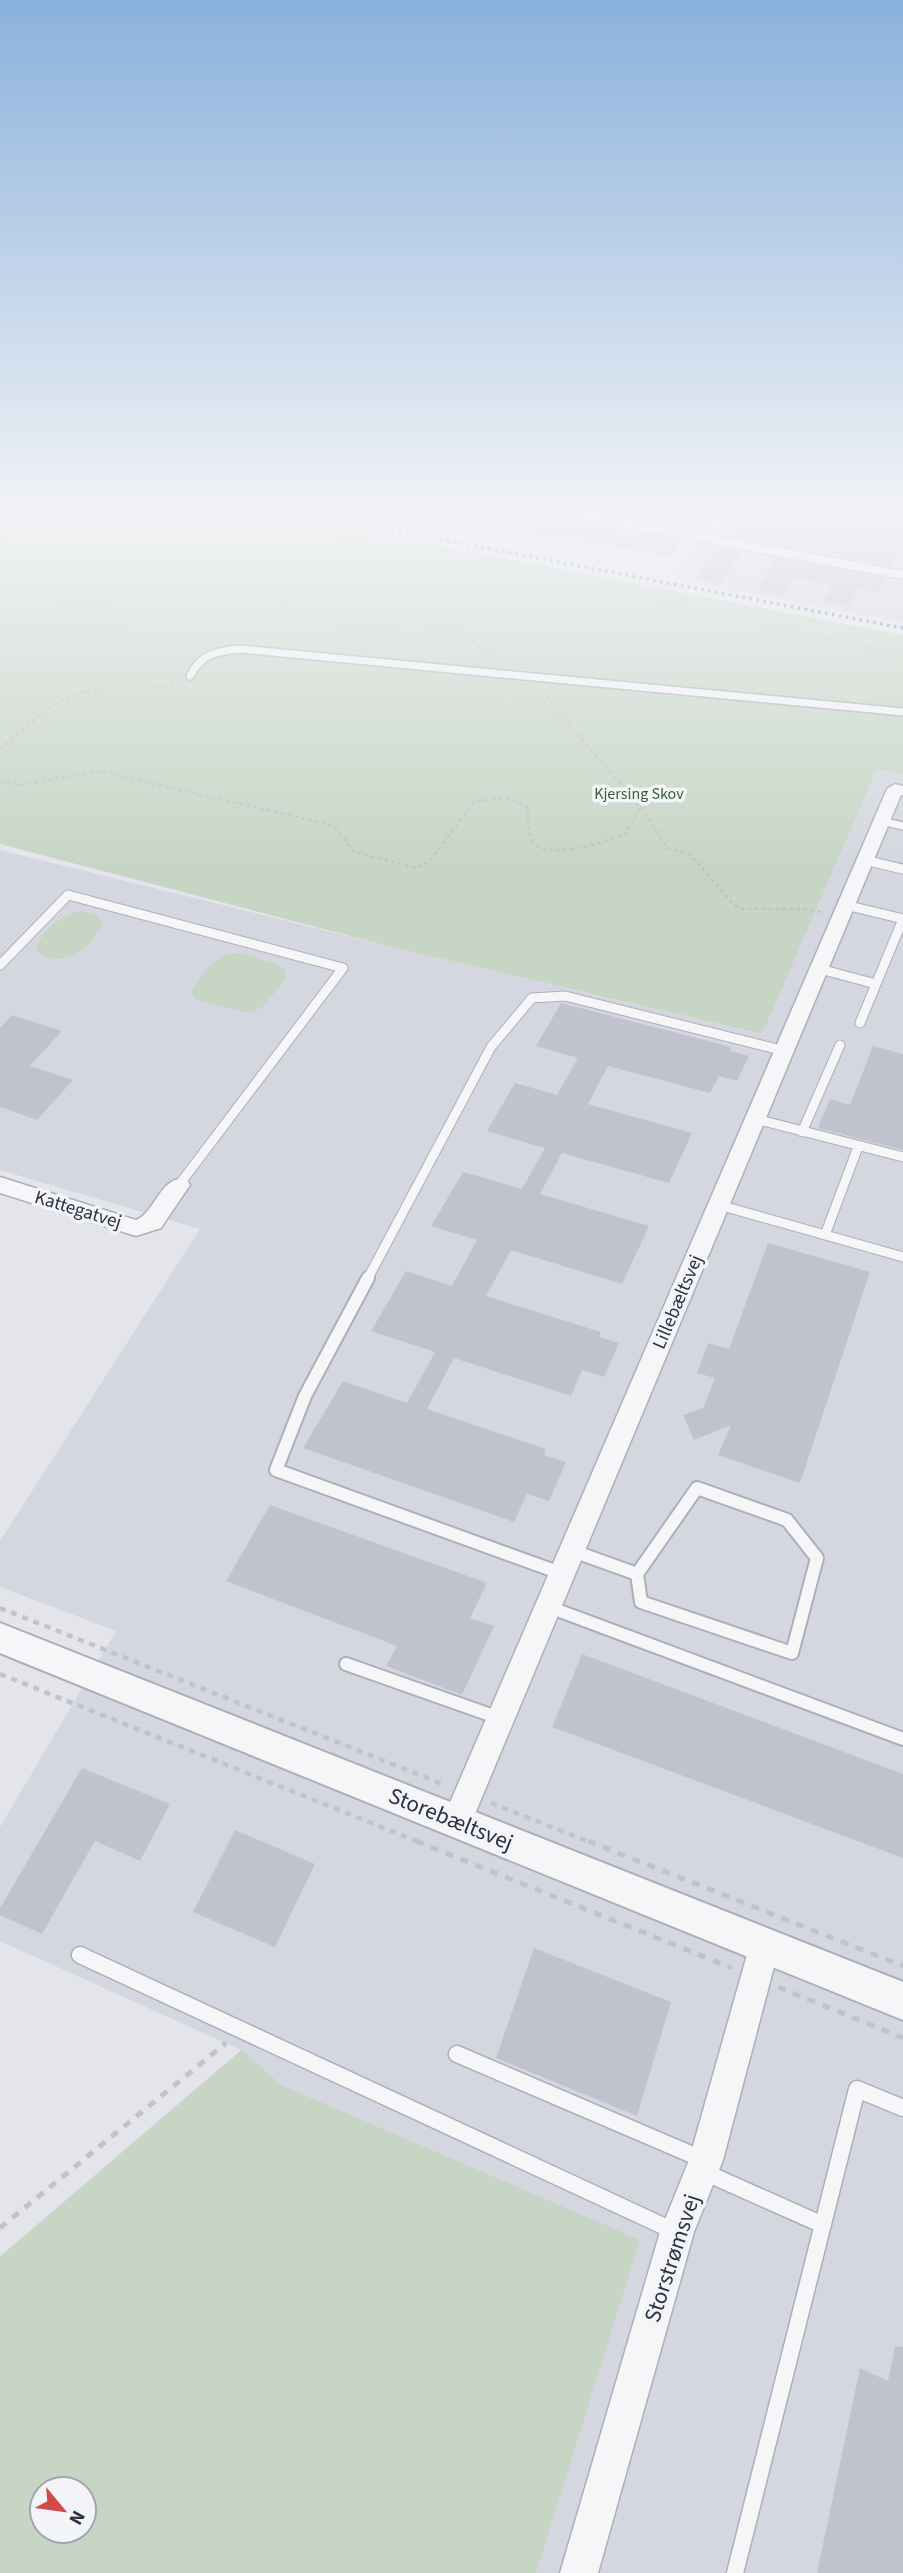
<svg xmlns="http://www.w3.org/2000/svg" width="903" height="2573" font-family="'Source Sans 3',sans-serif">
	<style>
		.built { fill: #d5d7e0; fill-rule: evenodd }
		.green { fill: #c6d5c4; fill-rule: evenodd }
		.building { fill: #c0c3ce }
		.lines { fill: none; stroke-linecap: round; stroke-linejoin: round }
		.service-far3-casing { stroke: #acafb9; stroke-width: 10 }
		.service-far2-casing { stroke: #acafb9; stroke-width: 11 }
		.service-far1-casing { stroke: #acafb9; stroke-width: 16 }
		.service-casing { stroke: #acafb9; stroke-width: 19 }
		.minor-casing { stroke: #acafb9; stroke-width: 3 }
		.tertiary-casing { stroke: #acafb9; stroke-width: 4 }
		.path-far2 { stroke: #c1c3ca; stroke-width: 2.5; stroke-dasharray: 3.5 3.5; stroke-linecap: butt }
		.path-far1 { stroke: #c1c3ca; stroke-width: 4.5; stroke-dasharray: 6 6; stroke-linecap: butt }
		.path { stroke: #c1c3ca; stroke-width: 5; stroke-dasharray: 8 8; stroke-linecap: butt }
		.service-far3 { stroke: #f6f6f9; stroke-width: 7 }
		.service-far2 { stroke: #f6f6f9; stroke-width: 9 }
		.service-far1 { stroke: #f6f6f9; stroke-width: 12 }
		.service { stroke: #f6f6f9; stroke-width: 16 }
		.minor { fill: #f6f6f9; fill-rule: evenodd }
		.tertiary { fill: #f6f6f9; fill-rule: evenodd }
		.rail { stroke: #7c8295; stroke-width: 3.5; stroke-dasharray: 2.5 4.5; stroke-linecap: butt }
		.labels { text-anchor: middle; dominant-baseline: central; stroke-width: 7; stroke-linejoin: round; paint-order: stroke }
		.far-park-label { font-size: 16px; fill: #395f38; stroke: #f3f4f8 }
		.street-label { font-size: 19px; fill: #2b3043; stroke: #f3f4f8 }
		.near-street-label { font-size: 23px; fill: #2b3043; stroke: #f3f4f8 }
	</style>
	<rect width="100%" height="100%" fill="#e3e5eb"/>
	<path class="built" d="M722 509H903V623L676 579Z
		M877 768 903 774V2573H0V2256L241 2050 0 1941V1827L116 1631 0 1587V1541L200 1229 0 1170V850L396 948 761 1034ZM42 2489H84V2531H42Z"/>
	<path class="green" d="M0 509H247L903 635V774L877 769 762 1034 396 948 0 844Z
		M80 911 96 914 103 924C91 947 63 971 38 952L36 946C46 929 61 915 80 911Z
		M240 953 277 964 286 971 285 979 264 1006 252 1012H243L195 999 192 992C202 974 217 952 240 953Z
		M242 2050 281 2085 640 2240 536 2573H0V2257ZM42 2489H84V2531H42Z"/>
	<path class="building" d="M537 509 546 516 682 541 670 557 600 543 534 535Z
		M587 509H656L698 517 690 529Z
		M747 509H903V544L891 566 784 546 786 543 729 536Z
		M721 548 742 552 721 583 696 578 714 551 718 552Z
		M777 558 885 578 878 592 858 589 848 606 823 601 832 585 794 578 783 595 757 590Z
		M561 1003 731 1047 730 1051 749 1056 737 1081 719 1076 710 1093 608 1066 588 1104 692 1133 669 1183 562 1153 540 1194 649 1226 622 1284 511 1250 486 1296 601 1332 599 1337 619 1343 604 1377 582 1370 571 1396 454 1358 427 1409 546 1449 544 1455 566 1462 549 1501 527 1494 514 1522 303 1448 343 1381 407 1403 435 1352 371 1331 406 1271 452 1286 477 1240 431 1226 463 1172 522 1189 545 1148 487 1131 515 1083 557 1095 578 1058 536 1046Z
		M12 1015 62 1031 30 1066 73 1080 37 1120 0 1107V1028Z
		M873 1046 903 1054V1150L818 1128 830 1099 850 1105Z
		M768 1243 870 1272 800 1483 718 1455 731 1425 694 1440 683 1415 703 1408 715 1378 697 1373 708 1343 729 1349Z
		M270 1505 487 1583 470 1618 494 1626 462 1695 386 1666 397 1646 226 1581Z
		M582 1654 903 1774V1858L552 1727Z
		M82 1768 170 1804 140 1861 95 1841 42 1934 0 1915V1908Z
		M235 1830 315 1864 275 1947 193 1912Z
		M534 1948 671 2002 637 2116 496 2058Z
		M895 2346 903 2347V2573H817L860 2368 888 2381Z"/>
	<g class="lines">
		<g class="service-far3-casing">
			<path id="service-far3" d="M190 676C201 654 217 651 240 649L903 712
				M882 821 903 826"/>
		</g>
		<g class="service-far2-casing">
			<path id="service-far2" d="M864 860 903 869
				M845 905 903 919
				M0 965 68 895 343 968 179 1185
				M820 969 876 984
				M860 1023 903 919
				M756 1119 903 1157
				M802 1132 840 1045
				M719 1205 903 1257
				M825 1235 858 1147
				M367 1280 491 1047 532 998 565 996 785 1051"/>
		</g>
		<g class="service-far1-casing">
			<path id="service-far1" d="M368 1278 305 1396 276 1470 563 1574
				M697 1488 787 1520 817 1558 792 1653 641 1602 637 1574Z
				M573 1551 637 1574
				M549 1607 903 1739
				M346 1664 499 1718"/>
		</g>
		<g class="service-casing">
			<path id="service" d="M80 1955 674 2231
				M457 2054 702 2159
				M704 2172 823 2225
				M735 2573 857 2089 903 2108"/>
		</g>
		<g class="minor-casing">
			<path id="minor" d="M540 509H570L703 534 720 509H733L716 536 903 571V579L546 513Z
				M895 784 903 786V796L901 795 472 1821 467 1831 457 1835 447 1831 442 1821 887 789Z
				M0 1177 136 1220C156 1212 162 1172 187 1180L190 1185 161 1228 136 1236 0 1193Z
				M765 1929 776 1933 780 1944 723 2160 694 2232 598 2573H560L660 2232 689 2160 750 1944 754 1933Z"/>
		</g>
		<g class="tertiary-casing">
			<path id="tertiary" d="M0 1623 903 1982V2020L0 1653Z"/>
		</g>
		<path class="path-far2" d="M198 509 686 607 903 655
			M0 531 29 577 31 597 117 608 124 614 121 626 112 629 13 624 0 626
			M30 589 107 579 129 564 140 561 270 589 278 594 293 615 359 629 413 622 460 629 493 658
			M0 749C25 730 50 701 81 693 114 685 148 693 180 683
			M0 781 20 785 99 771 327 824 337 829 354 852 416 868 429 862 474 802C494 799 512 793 528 809 528 819 527 833 533 842 548 861 606 842 625 834L641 807 552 706 548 699 551 693
			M641 807 667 848 691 855 733 904 742 909H804L823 912"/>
		<path class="path-far1" d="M0 1608 445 1785
			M0 1674 421 1843
			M491 1803 592 1843"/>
		<path class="path" d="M416 1841 732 1968
			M588 1841 903 1966
			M778 1987 903 2038
			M0 2228 226 2043"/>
		<use href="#service-far3" class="service-far3"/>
		<use href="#service-far2" class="service-far2"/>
		<use href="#service-far1" class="service-far1"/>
		<use href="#service" class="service"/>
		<use href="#minor" class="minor"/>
		<use href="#tertiary" class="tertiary"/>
		<path class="rail" d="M282 509 903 628"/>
	</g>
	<linearGradient id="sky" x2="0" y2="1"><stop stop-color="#8ab1dc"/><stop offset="0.59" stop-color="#f2f3f6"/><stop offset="1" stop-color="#f2f3f6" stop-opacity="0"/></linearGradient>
	<rect width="903" height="870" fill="url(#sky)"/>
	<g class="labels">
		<g class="far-park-label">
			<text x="639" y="794">Kjersing Skov</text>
		</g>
		<g class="street-label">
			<text transform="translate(78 1210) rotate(17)">Kattegatvej</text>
			<text transform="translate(678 1302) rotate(-67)">Lillebæltsvej</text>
		</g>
		<g class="near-street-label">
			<text transform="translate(451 1819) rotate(22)">Storebæltsvej</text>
			<text transform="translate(672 2258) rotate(-72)">Storstrømsvej</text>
		</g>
	</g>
	<g transform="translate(63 2510) rotate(119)"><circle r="33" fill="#f3f4f8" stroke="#a3a6b0" stroke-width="2"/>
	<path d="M0-5L12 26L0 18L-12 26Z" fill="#cf4b49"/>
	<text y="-10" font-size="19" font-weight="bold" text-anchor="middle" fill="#2b3043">N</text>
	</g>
</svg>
